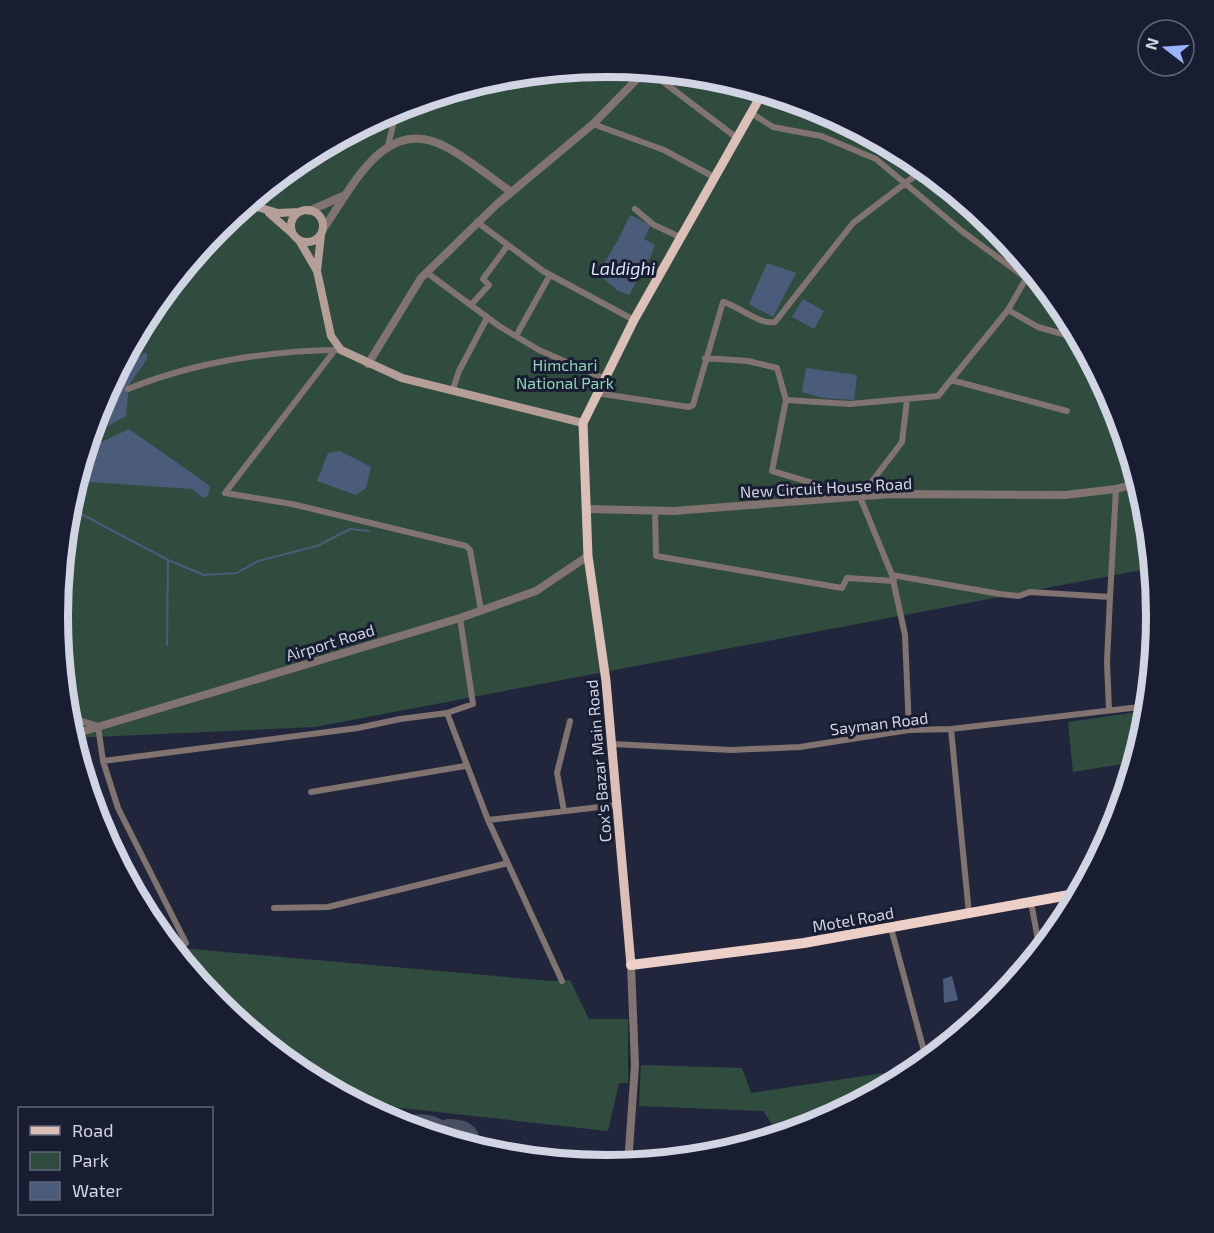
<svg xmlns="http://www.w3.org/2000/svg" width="1214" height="1233" font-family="'Exo 2',sans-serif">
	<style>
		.green { fill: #304c3f }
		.water { fill: #4b5c7a }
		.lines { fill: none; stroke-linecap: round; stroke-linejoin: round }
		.stream { stroke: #4b5c7a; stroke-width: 2 }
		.taxiway { stroke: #4a4e63; stroke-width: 16 }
		.runway { stroke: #4a4e63; stroke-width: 44 }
		.minor { stroke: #81736f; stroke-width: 6 }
		.tertiary { stroke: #81736f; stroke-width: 8 }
		.secondary { stroke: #b49e97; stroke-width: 8 }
		.primary { stroke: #dcbfb6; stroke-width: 9 }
		.trunk { stroke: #eccfc6; stroke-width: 10 }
		.labels { text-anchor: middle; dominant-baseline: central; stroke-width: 6; stroke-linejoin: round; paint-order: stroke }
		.park-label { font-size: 16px; fill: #8ed4b5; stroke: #191d32 }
		.street-label { font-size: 16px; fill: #d0d4e3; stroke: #191d32 }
		.water-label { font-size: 18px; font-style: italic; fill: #d8e4fa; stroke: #191d32 }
		.rim { fill: none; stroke: #d0d4e3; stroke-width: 8 }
	</style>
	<rect width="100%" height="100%" fill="#22263d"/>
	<path class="green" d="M607 67 715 77 818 109 913 159 996 228 1064 311 1115 406 1146 510 1152 568 315 727 72 738 68 723 57 617 68 509 99 406 150 311 218 227 302 159 397 108 500 77Z
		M1145 711 1146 725 1135 762 1073 772 1068 722Z
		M170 947 551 981 570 980 589 1019H628V1083H619L608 1131 356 1103 301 1074 218 1005Z
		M641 1065 742 1068 751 1093 897 1071 899 1081 817 1125 795 1132 772 1124 763 1111 639 1106Z"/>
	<path class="water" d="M630 215 651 225 644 239 655 245 650 258 629 295 618 291 598 274 618 240Z
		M767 263 796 273 773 317 749 304Z
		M803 299 824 311 814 329 792 317Z
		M144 353 147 354V359L129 385 126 416 90 436 97 413 110 404 116 384 136 359Z
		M806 368 857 375 854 400 823 398 802 392Z
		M129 429 210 486 208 496 203 498 192 489 76 481 86 449Z
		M340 451 371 467 366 488 356 495 317 481 328 453Z
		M952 976 958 1000 944 1003 943 979Z"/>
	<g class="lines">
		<path class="stream" d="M68 507 168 560 204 575 237 573 258 561 317 546 350 529 369 531
			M167 645 168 560"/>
		<path class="taxiway" d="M403 1127C422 1117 442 1123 453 1142"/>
		<path class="runway" d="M450 1141 458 1142"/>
		<path class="minor" d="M649 71 737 138
			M751 88 758 101
			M751 113 773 127 821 136 876 159 963 232 1026 278
			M593 124 664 150 714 177
			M388 146 397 108
			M635 209 654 225 680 237
			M477 222 543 271 634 320
			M426 272 499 326 539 350 603 378
			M471 305 489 285 483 279 508 245
			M1008 310 1038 327 1080 339
			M516 336 550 275
			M335 350 225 493 292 504 466 546 470 550 481 610
			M705 358 748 361 777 368 786 400 772 471 819 485V498
			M951 380 1067 411
			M128 389C195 362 265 351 338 350
			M453 389 459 371 487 318
			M596 393 689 407 693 405 723 302C739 306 759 325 775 322L853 223 924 169
			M786 400 850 404 938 396 1008 310 1031 270
			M907 400 902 442 860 497 892 575 905 635 909 730
			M655 510 656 556 842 588 847 578 894 581
			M892 575 1000 594 1019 596 1030 592 1110 597 1116 489
			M1109 710 1107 662 1110 597
			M447 713 488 820 562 981
			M67 717 98 726 103 761 358 728 400 719 447 713 473 704 460 618
			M951 729 969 914
			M612 744 731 750 800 747 909 730 951 729 1148 706
			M103 761 118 808 186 943
			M311 792 465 766
			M564 811 557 773 570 721
			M488 820 617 805
			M1031 902 1040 951
			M274 908 328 907 508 863
			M891 928 927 1062"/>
		<path class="tertiary" d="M309 211 343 196
			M323 229C352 189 384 113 446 147 469 159 490 177 511 192
			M368 364 421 278 496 205 593 124 646 70
			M586 509 673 511 891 494 1065 495 1116 489 1138 483
			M71 735 460 618 536 591 588 556
			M628 1164 635 1065 631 965"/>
		<path class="secondary" d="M247 204 278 213 299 212
			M291 226a16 16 0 1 1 32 0a16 16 0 1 1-32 0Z
			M269 213 293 234
			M299 240 317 271 331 336 341 350 402 378 583 423
			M317 271 321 235"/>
		<path class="primary" d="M631 965 606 681 588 556 583 423 634 320 763 92"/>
		<path class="trunk" d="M631 965 804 943 1080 893"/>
	</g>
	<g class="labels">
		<g class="park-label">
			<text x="565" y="364">Himchari<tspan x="565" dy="18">National Park</tspan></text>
		</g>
		<g class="street-label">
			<text transform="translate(826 487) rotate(-3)">New Circuit House Road</text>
			<text transform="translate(330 642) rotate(-17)">Airport Road</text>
			<text transform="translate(879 723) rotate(-7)">Sayman Road</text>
			<text transform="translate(598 761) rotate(-95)">Cox's Bazar Main Road</text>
			<text transform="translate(853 919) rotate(-10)">Motel Road</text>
		</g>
		<g class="water-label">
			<text x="623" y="268">Laldighi</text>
		</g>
	</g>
	<path d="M0 0H1214V1233H0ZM68 616a539 539 0 1 1 1078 0a539 539 0 1 1-1078 0Z" fill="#191d32" fill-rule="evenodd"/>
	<path class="rim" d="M68 616a539 539 0 1 1 1078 0a539 539 0 1 1-1078 0Z"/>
	<rect x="18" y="1107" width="195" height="108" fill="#191d32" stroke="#626679" stroke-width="1.5"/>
	<rect x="30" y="1126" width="30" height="9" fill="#dcbfb6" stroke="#626679" stroke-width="1.5"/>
	<text x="72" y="1137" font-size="18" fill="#d0d4e3">Road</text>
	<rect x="30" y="1152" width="30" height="18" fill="#304c3f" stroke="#626679" stroke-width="1.5"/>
	<text x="72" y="1167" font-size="18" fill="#d0d4e3">Park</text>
	<rect x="30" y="1182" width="30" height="18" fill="#4b5c7a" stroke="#626679" stroke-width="1.5"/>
	<text x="72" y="1197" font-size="18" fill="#d0d4e3">Water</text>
	<g transform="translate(1166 48) rotate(287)"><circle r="28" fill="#191d32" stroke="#626679" stroke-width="1.5"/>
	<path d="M0-4.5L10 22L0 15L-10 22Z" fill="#99b5fd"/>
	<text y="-9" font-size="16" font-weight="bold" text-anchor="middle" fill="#d0d4e3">N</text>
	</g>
</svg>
